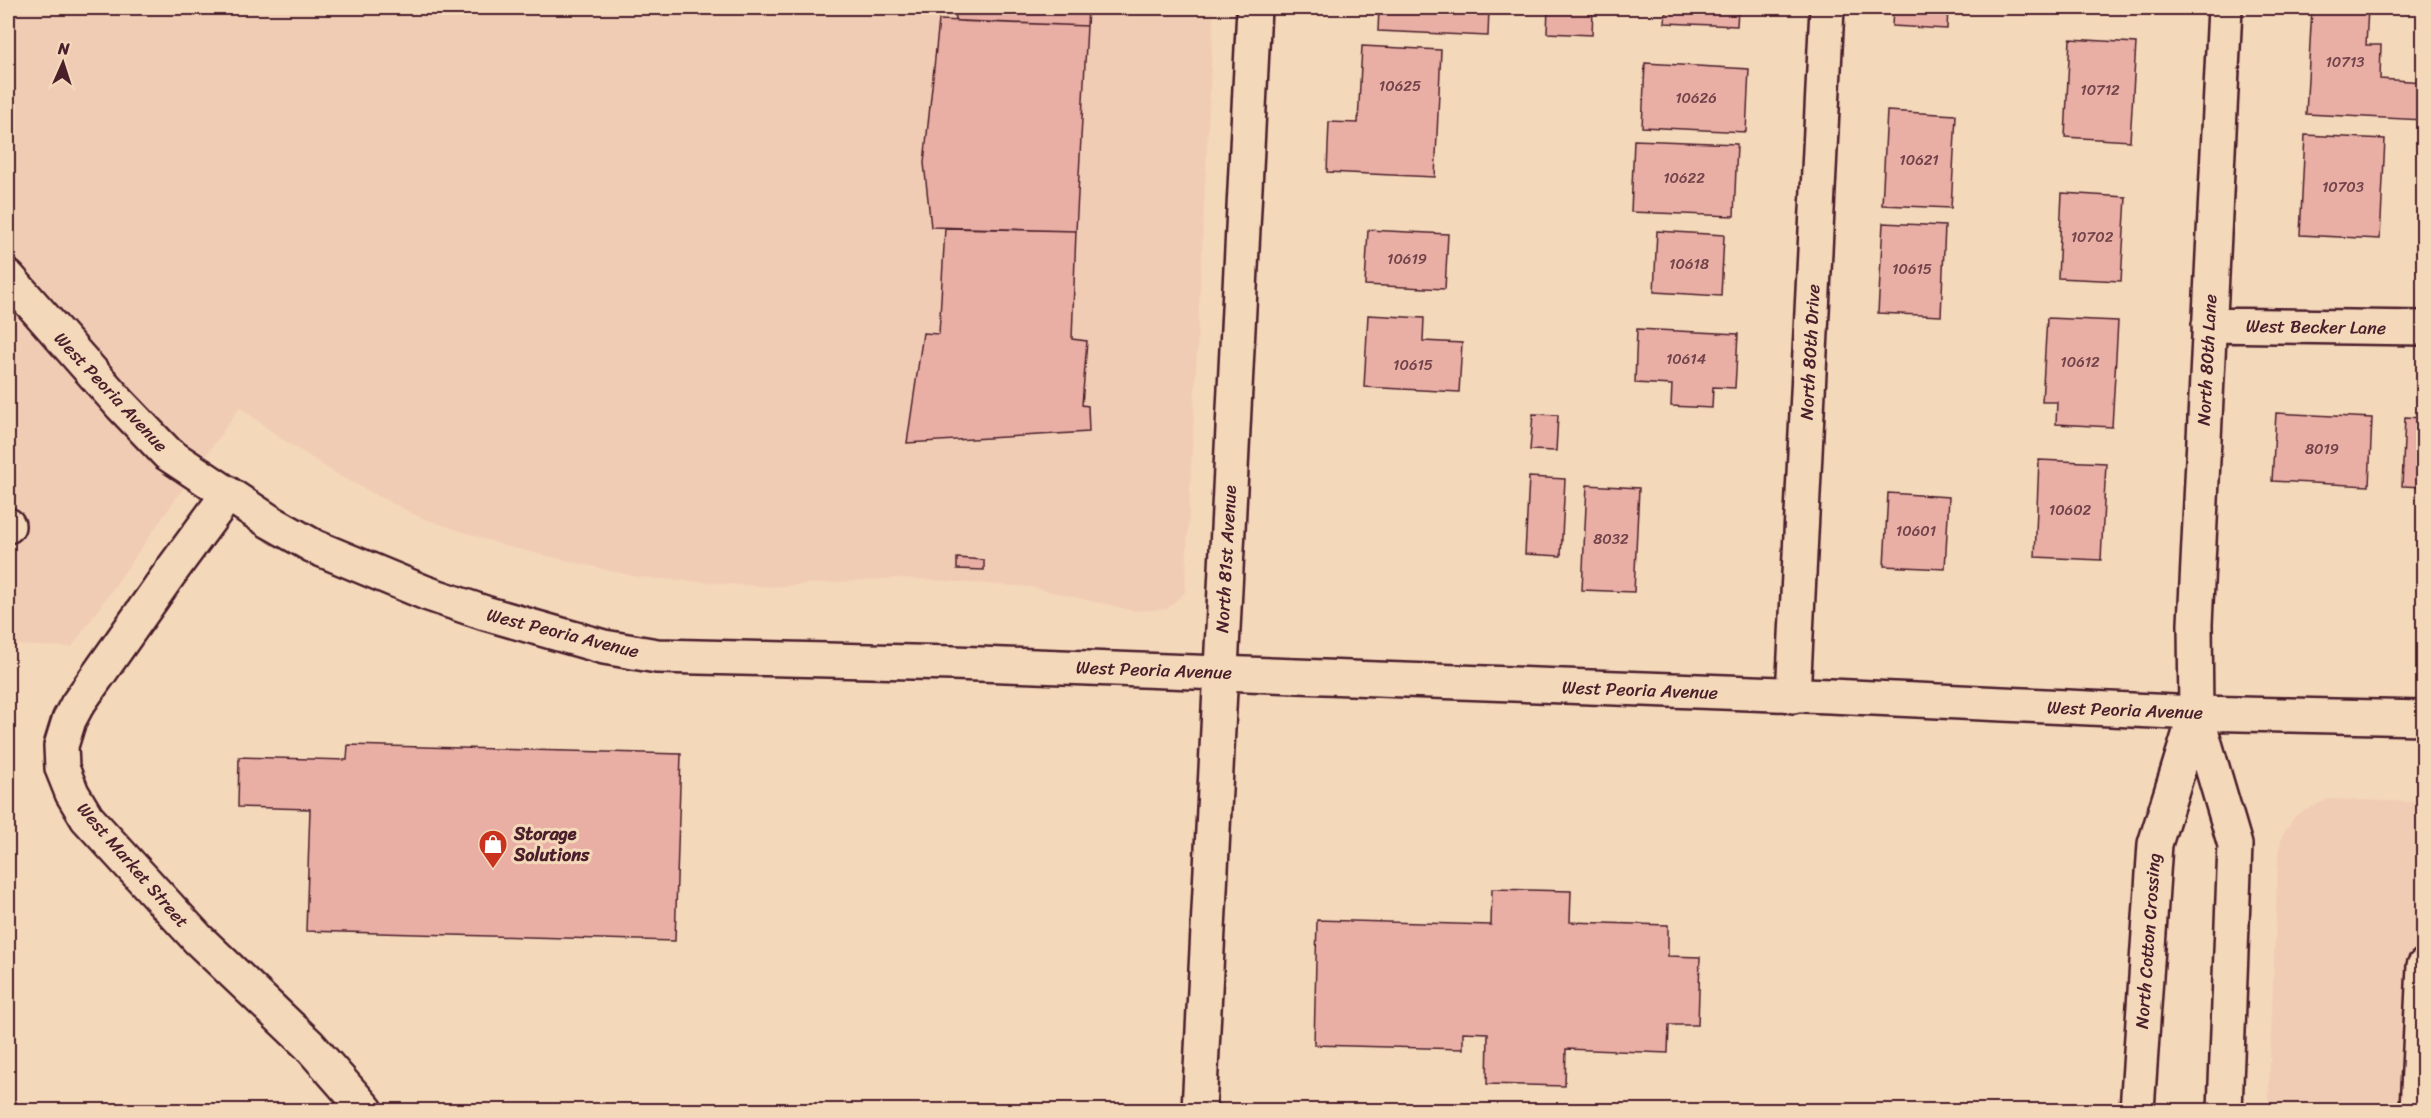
<svg xmlns="http://www.w3.org/2000/svg" width="2431" height="1118" font-family="Sriracha,sans-serif">
	<style>
		.built { fill: #f1ccb4 }
		.building { fill: #e9afa5; stroke: #4a1f2b; stroke-width: 1.5 }
		.lines { fill: none; stroke-linecap: round; stroke-linejoin: round }
		.minor-casing { stroke: #4a1f2b; stroke-width: 38 }
		.major-casing { stroke: #4a1f2b; stroke-width: 38 }
		.minor { stroke: #f4d8ba; stroke-width: 33 }
		.major { stroke: #f4d8ba; stroke-width: 33 }
		.labels { text-anchor: middle; dominant-baseline: central; stroke-width: 6; stroke-linejoin: round; paint-order: stroke }
		.number-label { font-size: 15px; fill: #72434a }
		.street-label { font-size: 18px; fill: #4a1f2b; stroke: #f4d8ba }
		.poi-label { font-size: 18px; font-weight: bold; fill: #4a1f2b; stroke: #f4d8ba; text-anchor: start }
	</style>
	<rect width="100%" height="100%" fill="#f4d8ba"/>
	<filter id="ink" filterUnits="userSpaceOnUse"><feTurbulence type="fractalNoise" baseFrequency=".0167" numOctaves="2"/><feDisplacementMap in="SourceGraphic" scale="12" xChannelSelector="R" yChannelSelector="G"/><feConvolveMatrix kernelMatrix="1 2 1 2 8 2 1 2 1" color-interpolation-filters="sRGB"/></filter>
	<g filter="url(#ink)">
		<path class="built" d="M8 8H1214L1185 592 1167 609 1135 611 1030 587 899 578 768 587 637 577 505 546 419 517 338 475 279 437 240 407 72 647 8 645Z
			M2328 799 2423 802V1110H2268L2278 857 2282 835 2296 815Z"/>
		<path class="building" d="M955 8H1088L1087 26 956 21Z
			M1379 8H1489L1488 36 1378 31Z
			M1548 8H1593L1592 35 1547 33Z
			M1666 8H1738L1737 26 1665 23Z
			M1893 8H1948L1947 29 1892 26Z
			M2312 8H2368L2366 45H2381L2380 79 2424 82V120L2306 114Z
			M939 20 1087 26 1076 231 931 227 924 163Z
			M2070 39 2136 43 2130 141 2065 137Z
			M1362 46 1441 50 1435 177 1327 172 1329 122 1358 123Z
			M1645 63 1749 69 1746 132 1642 127Z
			M1887 111 1956 115 1951 208 1882 205Z
			M2305 135 2385 139 2380 239 2300 235Z
			M1634 140 1737 144 1734 216 1631 212Z
			M2062 193 2126 197 2121 281 2058 278Z
			M1883 223 1945 226 1941 316 1878 313Z
			M945 228 1076 231 1072 339 1087 341 1082 405 1088 406 1089 432 907 443 923 333 939 334Z
			M1368 230 1448 234 1445 289 1365 285Z
			M1657 231 1724 235 1721 296 1654 292Z
			M1368 315 1424 318 1423 341 1462 343 1459 392 1364 387Z
			M2047 318 2118 321 2112 427 2056 424 2057 402H2042Z
			M1637 329 1738 334 1735 388 1713 387 1712 408 1671 406 1672 385 1635 383Z
			M2276 413 2372 418 2369 486 2272 481Z
			M1533 414 1558 415 1556 451 1530 450Z
			M2405 417 2424 418V487L2402 486Z
			M2039 460 2106 463 2101 560 2035 557Z
			M1529 477 1565 479 1561 556 1525 554Z
			M1587 485 1639 488 1634 592 1582 590Z
			M1888 493 1949 497 1945 569 1884 566Z
			M957 558 984 560V570L957 569Z
			M348 745 681 754 675 941 306 931 310 809 238 807 239 757 347 760Z
			M1492 889 1571 891 1570 922 1668 925V956L1700 957 1698 1025H1669L1668 1053 1566 1049 1565 1086 1487 1084 1488 1033 1463 1032V1049L1314 1045 1317 920 1491 925Z"/>
		<g class="lines">
			<g class="minor-casing">
				<path id="minor" d="M2209 325 2424 328
					M228 494 172 570 77 705 69 720 61 746 62 768 72 793 87 818 198 939 309 1045 366 1110
					M8 525V526
					M1793 696 1827 8
					M2196 713 2195 624 2225 8
					M1199 1110 1254 8
					M2417 1110 2424 966"/>
			</g>
			<g class="major-casing">
				<path id="major" d="M8 277 121 405 168 454 269 521 315 547 426 593 485 613 604 647 657 656 953 663 1830 696 2196 713 2424 718
					M2196 713 2235 845 2225 1110
					M2137 1110 2155 844 2196 713"/>
			</g>
			<use href="#minor" class="minor"/>
			<use href="#major" class="major"/>
		</g>
	</g>
	<defs>
		<g id="shop-pin" transform="scale(1.5)"><path d="M0 17L-7.5 6A9.5 9.5 0 1 1 7.5 6Z" fill="#c8321e" stroke="#f4d8ba"/><path d="M-5-2.5h2.3a2.7 3.5 0 0 1 5.4 0H5L5.5 6h-11ZM-1.5-2.5h3a1.5 2.3 0 0 0-3 0Z" fill="#fff"/></g>
	</defs>
	<g fill-rule="evenodd">
		<use href="#shop-pin" x="493" y="844"/>
	</g>
	<g class="labels">
		<g class="number-label">
			<text x="2345" y="62">10713</text>
			<text x="1400" y="86">10625</text>
			<text x="2100" y="90">10712</text>
			<text x="1696" y="98">10626</text>
			<text x="1919" y="160">10621</text>
			<text x="1684" y="178">10622</text>
			<text x="2343" y="187">10703</text>
			<text x="2092" y="237">10702</text>
			<text x="1407" y="259">10619</text>
			<text x="1689" y="264">10618</text>
			<text x="1912" y="269">10615</text>
			<text x="1686" y="359">10614</text>
			<text x="2080" y="362">10612</text>
			<text x="1413" y="365">10615</text>
			<text x="2322" y="449">8019</text>
			<text x="2070" y="510">10602</text>
			<text x="1916" y="531">10601</text>
			<text x="1611" y="539">8032</text>
		</g>
		<g class="street-label">
			<text transform="translate(2316 327) rotate(1)">West Becker Lane</text>
			<text transform="translate(1810 352) rotate(-87)">North 80th Drive</text>
			<text transform="translate(2207 360) rotate(-87)">North 80th Lane</text>
			<text transform="translate(111 392) rotate(47)">West Peoria Avenue</text>
			<text transform="translate(1226 559) rotate(-87)">North 81st Avenue</text>
			<text transform="translate(563 633) rotate(14)">West Peoria Avenue</text>
			<text transform="translate(1154 670) rotate(2)">West Peoria Avenue</text>
			<text transform="translate(1640 690) rotate(2)">West Peoria Avenue</text>
			<text transform="translate(2125 710) rotate(2)">West Peoria Avenue</text>
			<text transform="translate(133 865) rotate(49)">West Market Street</text>
			<text transform="translate(2148 941) rotate(-86)">North Cotton Crossing</text>
		</g>
		<g class="poi-label">
			<text x="514" y="834">Storage<tspan x="514" dy="21">Solutions</tspan></text>
		</g>
	</g>
	<rect width="2431" height="1118" fill="none" stroke="#f4d8ba" stroke-width="30"/>
	<rect x="15" y="15" width="2401" height="1088" fill="none" stroke="#4a1f2b" stroke-width="2" filter="url(#ink)"/>
	<g transform="translate(63 63) rotate(3)" stroke="#f4d8ba" stroke-width="4.5" paint-order="stroke">
	<path d="M0-4.5L10 22L0 15L-10 22Z" fill="#4a1f2b"/>
	<text y="-9" font-size="16" font-weight="bold" text-anchor="middle" fill="#4a1f2b">N</text>
	</g>
</svg>
